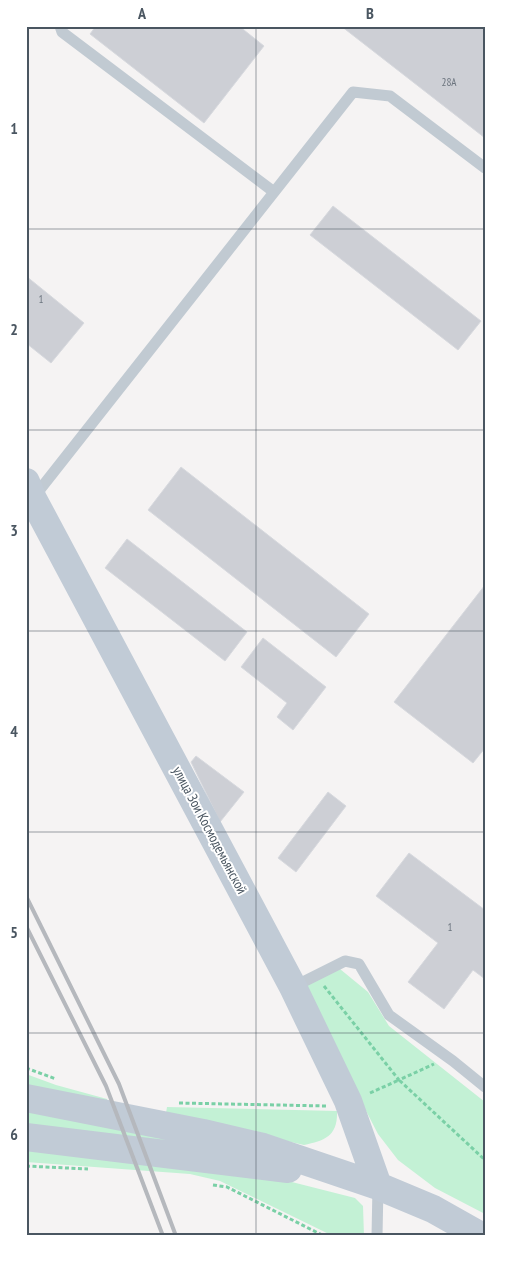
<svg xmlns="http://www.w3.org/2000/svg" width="511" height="1262" font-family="'PT Sans Narrow',sans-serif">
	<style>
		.green { fill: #c3f1d5 }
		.building { fill: #cdcfd5; stroke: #d7d9de }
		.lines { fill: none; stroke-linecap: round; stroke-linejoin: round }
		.path { stroke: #7ad0a6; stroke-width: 3; stroke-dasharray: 4 2.5; stroke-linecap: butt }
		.lane { stroke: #c1cad2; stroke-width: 11 }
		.secondary { stroke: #c1cbd6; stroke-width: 28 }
		.rail { stroke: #b5b8bd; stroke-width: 4 }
		.grid { fill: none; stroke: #4a5661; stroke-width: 1; stroke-opacity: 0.55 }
		.labels { text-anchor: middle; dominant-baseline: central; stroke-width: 4; stroke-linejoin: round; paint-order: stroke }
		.number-label { font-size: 11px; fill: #6b747e }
		.street-label { font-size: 14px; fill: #4a5661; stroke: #fff }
		.neatline { fill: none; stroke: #4a5661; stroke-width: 2 }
		.grid-label { font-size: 16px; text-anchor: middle; font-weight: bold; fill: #4a5661 }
	</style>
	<rect width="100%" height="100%" fill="#f5f3f3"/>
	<path class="green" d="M340 969 368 992 389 1026 485 1102V1214L435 1188 398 1160 378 1134 302 987Z
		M26 1074 56 1085 107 1099 108 1104 26 1088Z
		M167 1107 337 1111C338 1136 325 1141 304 1145L166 1113Z
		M26 1110 249 1151 26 1127Z
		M26 1147 284 1180 355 1198 363 1206 364 1236H333L220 1181 190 1174 26 1162Z"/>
	<path class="building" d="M96 26H239L264 46 204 123 90 34Z
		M341 26H485V138Z
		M333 206 481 321 458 350 310 235Z
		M26 276 84 323 51 363 26 343Z
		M181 467 369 614 336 657 148 510Z
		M127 539 247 632 225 661 105 568Z
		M485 585V748L473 763 394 702Z
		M263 638 326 687 293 730 277 717 287 703 241 667Z
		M196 756 244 792 220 822 191 762Z
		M328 792 346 806 296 872 278 858Z
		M409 853 485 910V979L473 970 444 1009 408 982 438 943 376 896Z"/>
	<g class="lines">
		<path class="path" d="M324 986 399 1080 434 1064
			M26 1068 56 1079
			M370 1093 399 1080 485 1160
			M179 1103 326 1106
			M26 1166 88 1169
			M213 1185 227 1187 324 1236"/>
		<path class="lane" d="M60 26 62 32 274 192
			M34 497 353 92 390 96 485 168
			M293 987 345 961 359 964 389 1015 453 1061 485 1087
			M377 1236 378 1186"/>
		<path class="secondary" d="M26 482 33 499 293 987 348 1101 378 1186
			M26 1098 203 1133 263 1147 378 1186 433 1209 481 1236
			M26 1137 288 1169"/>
		<path class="rail" d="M26 896 119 1084 176 1236
			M26 926 106 1086 163 1236"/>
	</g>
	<path class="grid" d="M256 26V1236M26 229H485M26 430H485M26 631H485M26 832H485M26 1033H485"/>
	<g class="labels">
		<g class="number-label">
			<text x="449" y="82">28А</text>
			<text x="41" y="299">1</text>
			<text x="450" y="927">1</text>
		</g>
		<g class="street-label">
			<text transform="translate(210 830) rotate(62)">улица Зои Космодемьянской</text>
		</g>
	</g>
	<rect width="511" height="1262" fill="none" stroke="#ffffff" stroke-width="55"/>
	<rect x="28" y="28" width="456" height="1206" class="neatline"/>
	<g class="grid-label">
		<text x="142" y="19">A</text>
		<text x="370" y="19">B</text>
		<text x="14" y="134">1</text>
		<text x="14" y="335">2</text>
		<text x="14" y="536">3</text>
		<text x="14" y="737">4</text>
		<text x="14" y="938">5</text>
		<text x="14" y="1140">6</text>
	</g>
</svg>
